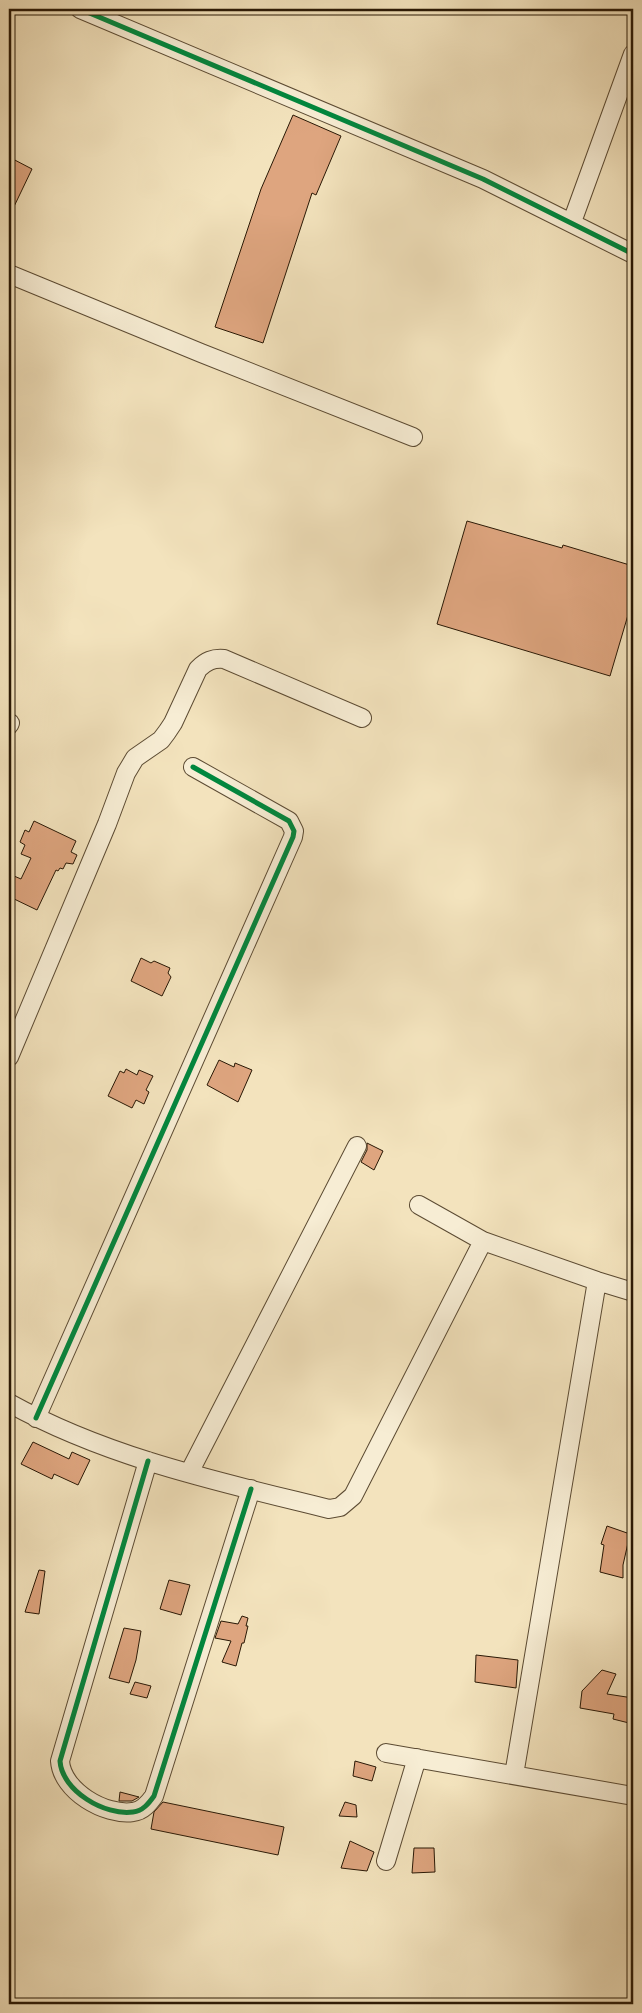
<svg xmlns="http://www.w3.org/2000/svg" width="642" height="2013" font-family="'Gentium Book Plus',serif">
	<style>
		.building { fill: #dea57f; stroke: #291805 }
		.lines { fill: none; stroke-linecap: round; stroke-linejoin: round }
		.minor-casing { stroke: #5c4b33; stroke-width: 20 }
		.minor { stroke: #f7edd4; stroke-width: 18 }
		.cycleway-casing { stroke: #f7edd4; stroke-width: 8 }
		.cycleway { stroke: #00873e; stroke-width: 5 }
	</style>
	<rect width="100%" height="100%" fill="#f3e3bd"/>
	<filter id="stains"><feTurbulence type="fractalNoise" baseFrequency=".004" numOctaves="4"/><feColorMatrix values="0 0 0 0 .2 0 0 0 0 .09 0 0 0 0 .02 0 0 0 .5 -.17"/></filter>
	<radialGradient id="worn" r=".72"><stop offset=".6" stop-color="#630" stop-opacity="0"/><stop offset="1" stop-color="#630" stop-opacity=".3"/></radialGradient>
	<path class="building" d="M293 115 341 136 316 195 312 193 263 343 215 327 261 189Z
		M9 157 32 169 9 217Z
		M467 521 562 548 563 545 633 566V598L610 676 437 624Z
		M34 821 76 841 71 852 77 855 73 864 66 863 63 869 60 868 58 871 56 870 37 910 10 897 12 893 9 891V886L14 876 21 879 31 858 21 854 25 845 20 842 25 830 29 832Z
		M141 958 151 963 154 961 170 968 168 973 171 977 162 996 131 981Z
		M219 1060 234 1067 235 1063 252 1070 238 1102 207 1085Z
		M126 1069 137 1075 139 1070 153 1076 146 1090 149 1092 144 1104 136 1100 132 1108 108 1096 120 1071 124 1073Z
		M367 1143 383 1151 374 1170 361 1162 367 1150Z
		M33 1442 69 1459 72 1452 90 1460 78 1485 54 1474 52 1479 21 1464Z
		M607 1526 630 1534 623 1565V1578L600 1572 604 1545 601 1544Z
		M39 1570 45 1571 39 1614 25 1612Z
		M169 1580 190 1585 181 1615 160 1609Z
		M242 1616 248 1618 246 1626H248L244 1643H242L236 1666 222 1662 231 1641 215 1638 221 1621 238 1624Z
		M124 1628 141 1631 136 1660 129 1683 109 1678Z
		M476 1655 518 1660 516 1688 475 1682Z
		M602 1670 616 1674 607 1694 633 1698 629 1723 613 1719 614 1714 580 1708 582 1691Z
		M135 1682 151 1686 147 1698 130 1694Z
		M355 1761 376 1767 372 1781 353 1776Z
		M120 1792 139 1797 132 1801H119Z
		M163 1802 284 1827 278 1855 151 1829 154 1812Z
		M345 1802 356 1805 357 1817 339 1816Z
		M350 1841 374 1852 367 1871 341 1868Z
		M414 1848H434L435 1872 412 1873Z"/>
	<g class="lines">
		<g class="minor-casing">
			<path id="minor" d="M80 9 483 179 633 254
				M572 222 633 54
				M9 274 201 353 413 437
				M9 725 10 723
				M9 1057 107 824 126 773 135 758 161 740 167 732 173 723 198 669C206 661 213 658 224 659L362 718
				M483 1241 597 1281 633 1292
				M9 1403C108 1458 220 1482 329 1509L340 1507 353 1496 483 1241 419 1205
				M36 1418 293 837 294 831 289 821 193 767
				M148 1461 60 1761C62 1791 105 1816 133 1812 143 1811 149 1803 154 1796L251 1489
				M189 1473 357 1146
				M386 1753 633 1796
				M514 1775 597 1281
				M386 1861 417 1758"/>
		</g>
		<use href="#minor" class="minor"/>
		<g class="cycleway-casing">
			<path id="cycleway" d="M80 9 483 179 633 254
				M36 1418 293 837 294 831 289 821 193 767
				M148 1461 60 1761C62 1791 105 1816 133 1812 143 1811 149 1803 154 1796L251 1489"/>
		</g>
		<use href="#cycleway" class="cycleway"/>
	</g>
	<rect width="642" height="2013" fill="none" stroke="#f3e3bd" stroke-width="30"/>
	<rect x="10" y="10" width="622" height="1993" fill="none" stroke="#291805" stroke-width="2.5"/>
	<rect x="15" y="15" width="612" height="1983" fill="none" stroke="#291805"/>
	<rect width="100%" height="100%" filter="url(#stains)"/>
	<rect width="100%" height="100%" fill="url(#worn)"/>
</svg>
